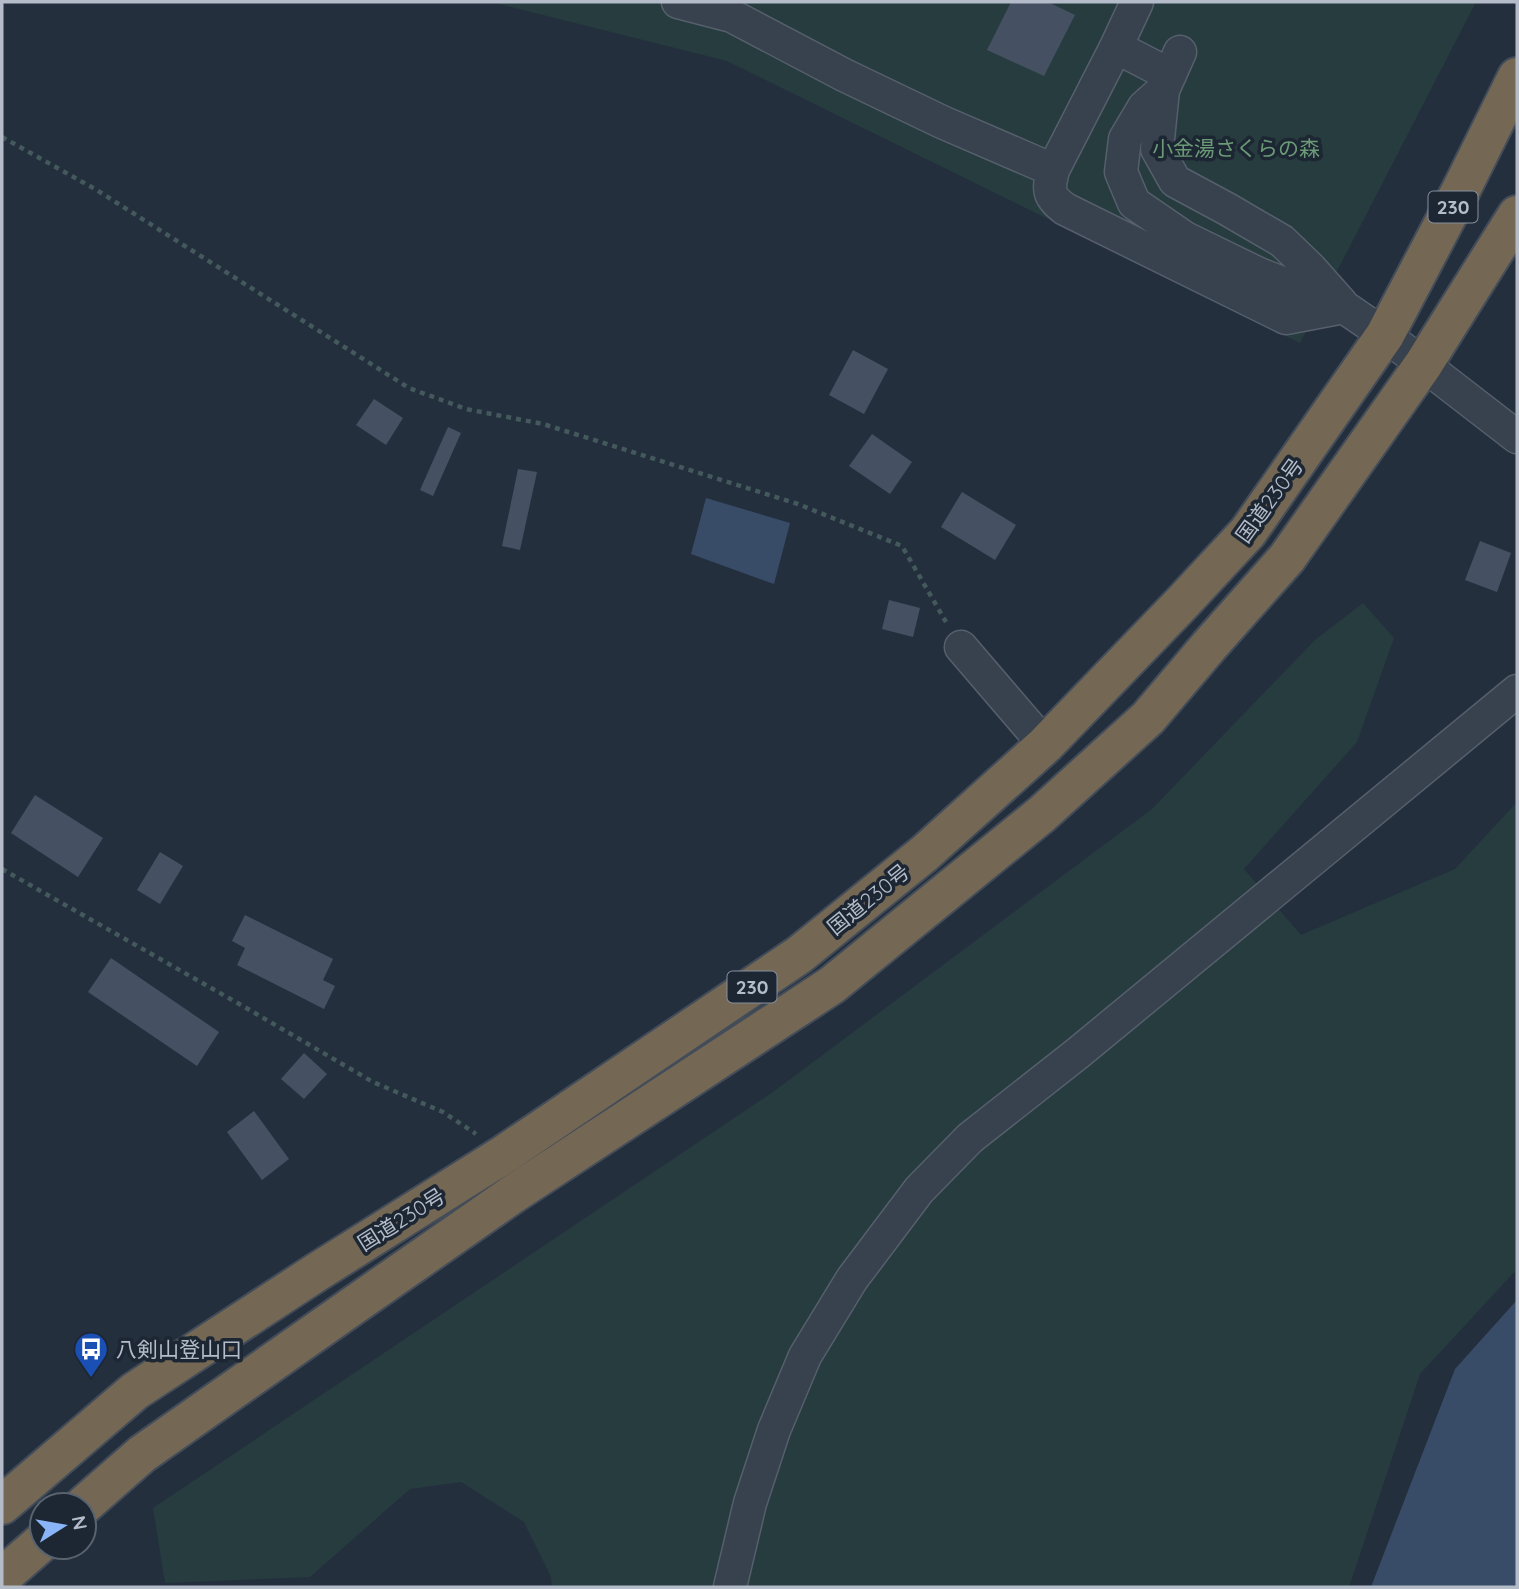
<svg xmlns="http://www.w3.org/2000/svg" width="1519" height="1589" font-family="Quicksand,'Noto Sans JP',sans-serif">
	<style>
		.green { fill: #263c3f }
		.water { fill: #394c67 }
		.building { fill: #455162 }
		.lines { fill: none; stroke-linecap: round; stroke-linejoin: round }
		.minor-casing { stroke: #565f6c; stroke-width: 35 }
		.highway-casing { stroke: #434c59; stroke-width: 42 }
		.path { stroke: #44595c; stroke-width: 4.5; stroke-dasharray: 5 5; stroke-linecap: butt }
		.minor { stroke: #38414e; stroke-width: 32 }
		.highway { stroke: #746855; stroke-width: 38 }
		.labels { text-anchor: middle; dominant-baseline: central; stroke-width: 7; stroke-linejoin: round; paint-order: stroke }
		.shield { fill: #1d2633; stroke: #878f9c; stroke-width: 2 }
		.shield-label { font-size: 19px; font-weight: bold; fill: #b4bcc9 }
		.park-label { font-size: 21px; fill: #6b9a76; stroke: #1d2633 }
		.street-label { font-size: 21px; fill: #b4bcc9; stroke: #1d2633 }
		.poi-label { font-size: 21px; fill: #b4bcc9; stroke: #1d2633; text-anchor: start }
	</style>
	<rect width="100%" height="100%" fill="#242f3e"/>
	<path class="green" d="M491 2H1476L1300 343 727 61Z
		M1363 603 1394 638 1357 742 1244 869 1301 935 1455 869 1517 802V1269L1420 1374 1349 1587H552L551 1577 524 1522 461 1482 410 1489 310 1577 165 1583 153 1508 773 1092 1152 809 1315 640Z"/>
	<path class="water" d="M706 498 790 523 774 584 691 554Z
		M1517 1300V1587H1371L1455 1369Z"/>
	<path class="building" d="M1011 2H1048L1075 15 1044 76 987 50Z
		M853 350 888 369 864 414 829 395Z
		M374 399 403 418 386 445 356 425Z
		M448 427 461 433 433 496 420 490Z
		M872 434 912 462 890 494 849 466Z
		M518 469 537 472 520 550 502 546Z
		M962 492 1016 525 995 560 941 527Z
		M1480 541 1511 553 1497 592 1465 580Z
		M889 600 920 608 913 637 882 629Z
		M35 795 103 838 78 877 11 833Z
		M160 852 183 866 160 904 137 890Z
		M245 915 333 959 323 980 335 986 324 1009 237 965 245 948 232 941Z
		M111 958 219 1032 197 1066 88 992Z
		M304 1053 327 1074 304 1099 281 1079Z
		M254 1111 289 1159 262 1180 227 1132Z"/>
	<g class="lines">
		<g class="minor-casing">
			<path id="minor" d="M678 2 732 16 844 75 942 122 1053 170 1116 47 1170 75
				M1116 47 1137 2
				M1180 52 1163 90 1157 149 1175 181 1227 209 1282 241 1309 267 1341 303
				M1163 90 1144 107 1125 139 1121 172 1134 203 1185 238 1259 274 1344 307 1385 335 1517 437
				M1053 170C1048 191 1048 196 1065 209L1286 318 1344 307
				M961 647 1045 745
				M730 1587 750 1503 774 1430 805 1356 852 1279 919 1190 970 1138 1078 1053 1517 691"/>
		</g>
		<g class="highway-casing">
			<path id="highway" d="M2 1505 135 1391 317 1272 506 1153 799 955 925 853 1045 745 1182 603 1248 532 1385 335 1462 188 1517 77
				M84 1505 142 1454 354 1305 513 1194 832 985 1042 814 1148 718 1209 646 1287 558 1423 365 1517 215
				M2 1577 42 1542"/>
		</g>
		<path class="path" d="M2 137 95 189 409 388 466 409 543 424 798 504 902 546 946 622
			M2 869 241 1005 373 1082 443 1112 476 1134"/>
		<use href="#minor" class="minor"/>
		<use href="#highway" class="highway"/>
	</g>
	<defs>
		<g id="bus-pin" transform="scale(1.75)"><path d="M0 17L-7.5 6A9.5 9.5 0 1 1 7.5 6Z" fill="#1a4fb4" stroke="#1d2633"/><path d="M-5-6H5V4H4V6H2V4H-2V6H-4V4H-5ZM-3.5-4V0h7V-4ZM-3.5 1.2v1.5H-2V1.2ZM2 1.2v1.5H3.5V1.2Z" fill="#fff"/></g>
	</defs>
	<g fill-rule="evenodd">
		<use href="#bus-pin" x="91" y="1349"/>
	</g>
	<g class="labels">
		<g class="shield">
			<rect x="1428.5" y="191.5" width="49" height="31" rx="5"/>
			<rect x="727.5" y="971.5" width="49" height="31" rx="5"/>
		</g>
		<g class="shield-label">
			<text x="1453" y="207">230</text>
			<text x="752" y="987">230</text>
		</g>
		<g class="park-label">
			<text x="1236" y="148">小金湯さくらの森</text>
		</g>
		<g class="street-label">
			<text transform="translate(1269 500) rotate(-54)">国道230号</text>
			<text transform="translate(868 899) rotate(-39)">国道230号</text>
			<text transform="translate(401 1219) rotate(-32)">国道230号</text>
		</g>
		<g class="poi-label">
			<text x="116" y="1349">八剣山登山口</text>
		</g>
	</g>
	<rect width="1519" height="1589" fill="none" stroke="#b4bcc9" stroke-width="7"/>
	<g transform="translate(63 1526) rotate(79)"><circle r="33" fill="#1d2633" stroke="#59626f" stroke-width="2"/>
	<path d="M0-5L12 26L0 18L-12 26Z" fill="#8ab4f8"/>
	<text y="-10" font-size="19" font-weight="bold" text-anchor="middle" fill="#b4bcc9">N</text>
	</g>
</svg>
